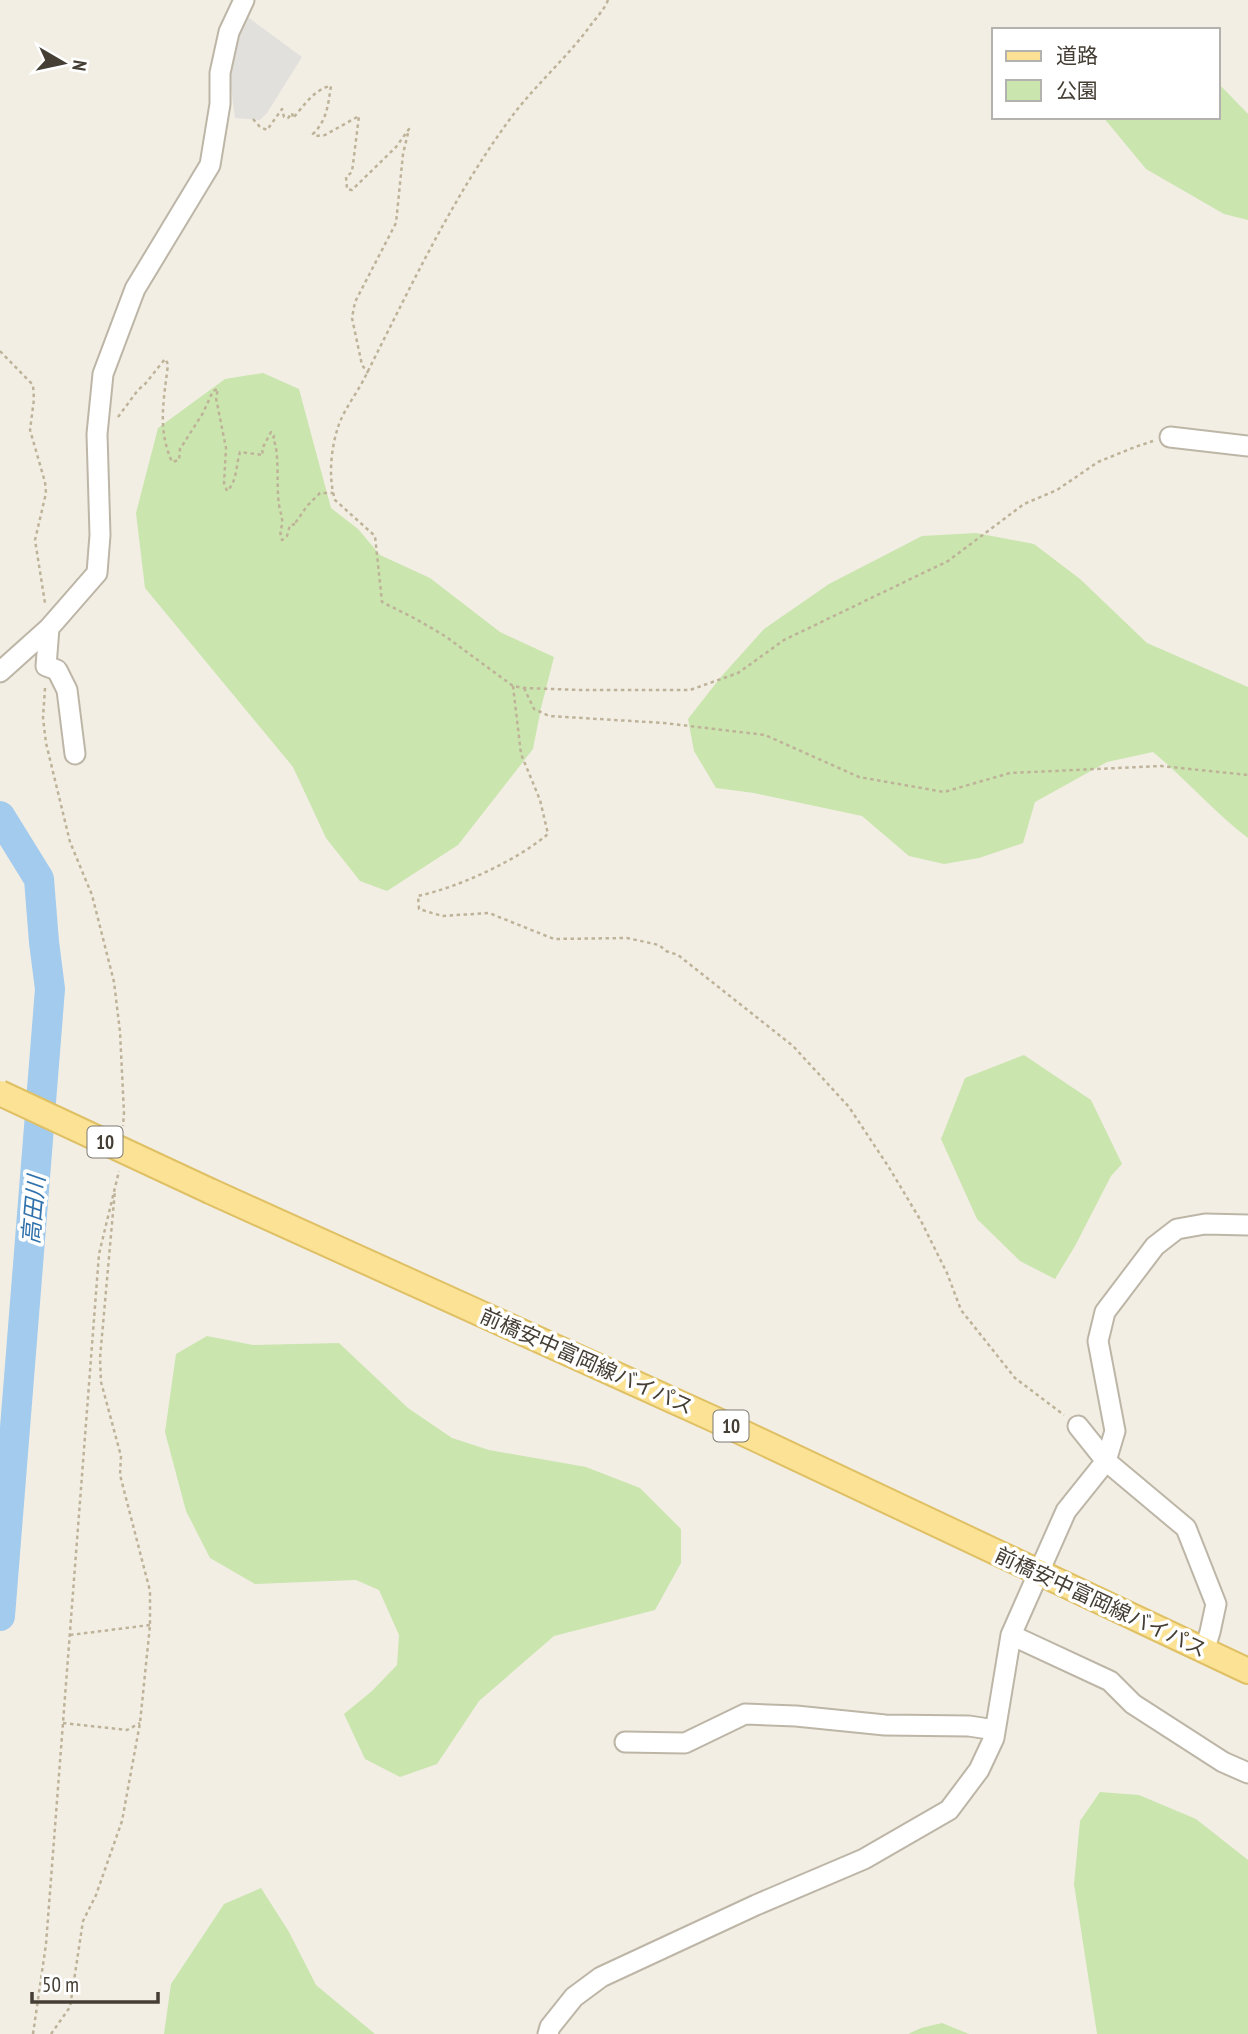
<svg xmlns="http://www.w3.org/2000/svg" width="1248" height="2034" font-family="'PT Sans Narrow','Noto Sans JP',sans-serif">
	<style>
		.green { fill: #cae5ae }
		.parking { fill: #e2e0dd }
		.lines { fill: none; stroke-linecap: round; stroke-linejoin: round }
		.river { stroke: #a2cbed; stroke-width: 30 }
		.minor-casing { stroke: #bdb6a7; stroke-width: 23 }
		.major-casing { stroke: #dfc065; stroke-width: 28 }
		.path { stroke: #beb399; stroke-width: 2.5; stroke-dasharray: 3.5 3.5; stroke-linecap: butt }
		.minor { stroke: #fff; stroke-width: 19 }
		.major { stroke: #fbe294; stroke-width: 24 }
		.major-bridge-casing { stroke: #dfc065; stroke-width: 28; stroke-linecap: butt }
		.major-bridge { stroke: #fbe294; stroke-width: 24 }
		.labels { text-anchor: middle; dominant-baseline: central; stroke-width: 7; stroke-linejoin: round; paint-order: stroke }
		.shield { fill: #fff; stroke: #7c7871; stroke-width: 2 }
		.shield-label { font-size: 19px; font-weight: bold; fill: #443e34 }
		.street-label { font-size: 21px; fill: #443e34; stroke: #fff }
		.water-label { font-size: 23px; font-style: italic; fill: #3172ac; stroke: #fff }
	</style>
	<rect width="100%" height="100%" fill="#f2eee4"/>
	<path class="green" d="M1218 83 1248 114V220L1224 214 1146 169 1103 117H1218Z
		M263 373 299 389 331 508 358 529 380 555 430 578 500 632 554 657 541 708 533 749 458 845 387 891 360 881 326 838 293 767 145 588 136 513 158 428 225 379Z
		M976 533 1034 544 1080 579 1147 643 1248 687V838C1214 812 1186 779 1153 752L1107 762 1035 802 1023 843 979 858 944 864 909 856 862 816 754 793 716 788 694 751 688 719 720 678 764 629 829 584 922 536Z
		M1024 1055 1091 1100 1122 1164 1111 1176 1075 1246 1055 1279 1020 1261 977 1219 941 1139 965 1078Z
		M207 1336 253 1345 339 1343 408 1408 452 1438 489 1450 586 1467 640 1488 681 1529V1563L655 1610 554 1636 479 1701 437 1764 400 1777 365 1759 344 1714 372 1691 397 1665 399 1635 379 1590 356 1580 255 1584 210 1558 186 1511 165 1432 176 1354Z
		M1100 1792 1139 1795 1196 1819 1248 1860V2034H1097L1074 1884 1080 1821Z
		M261 1888 289 1932 316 1985 375 2034H164L171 1984 224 1904Z
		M942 2023 969 2034H908L921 2028Z"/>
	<path class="parking" d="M245 15 302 57 267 113 260 120 235 118 228 65 238 31Z"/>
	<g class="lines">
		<path class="river" d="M0 816 39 879 44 942 50 989 0 1616"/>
		<g class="minor-casing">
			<path id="minor" d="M1170 437 1248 446
				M49 628 46 666 57 670 67 690 75 754
				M0 672 49 628 97 573 100 535 97 434 103 374 135 289 210 165 220 104V73L229 32 244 0
				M1078 1426 1106 1461 1186 1528 1216 1604 1210 1632 1204 1651
				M1011 1635 1110 1681 1133 1704 1223 1762 1248 1773
				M625 1742 685 1743 745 1714 796 1716 885 1725 969 1726 995 1730
				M548 2034 550 2027 574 1997 601 1977 756 1905 864 1859 949 1810 979 1770 994 1738 1011 1635 1066 1511 1106 1461 1115 1431 1098 1341 1105 1312 1155 1246 1177 1229 1205 1224 1248 1225"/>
		</g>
		<g class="major-casing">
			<path id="major" d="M210 1191 716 1420 1248 1671"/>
		</g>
		<path class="path" d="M608 0C604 10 596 18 590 26 566 59 534 86 510 119 452 198 410 288 366 375 358 392 344 409 338 427 331 449 328 477 335 500L375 536 382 602 414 618 445 636 513 686 524 688 581 690H690L738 673 784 640 948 561 1024 504 1057 490 1098 462 1135 447 1153 441
			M253 119 260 127 267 130 282 109 284 117 288 118 292 113 293 118C303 107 315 88 331 86 328 105 327 120 313 134L316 136 325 135 359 116 352 172 346 177 347 189 352 190 396 147 409 129 403 154 396 223 355 302 352 318 362 365 368 373
			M0 351 33 385 34 399 30 430 45 482 46 493 35 540 45 603
			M118 417 138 390 145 384 165 359 168 364C164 400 157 428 172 462L179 460 180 449 203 413 213 391 218 389 216 398 226 448 224 483 227 491C237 482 236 465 240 452L263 455 262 449 271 432 274 436 273 439C280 450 276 488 279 504 280 514 285 521 280 531L282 540 287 536 290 525 297 524 296 522 307 506 320 493H333
			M513 686 521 754 540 800 548 834C516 861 459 887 418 896L419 909 442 916 489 913 554 939 627 938 659 945 666 951 678 955 793 1046 849 1107 888 1166 921 1221 947 1273 961 1310 1015 1378 1064 1415
			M45 688 43 718 46 743 70 842 92 895 114 982 120 1032 124 1113 123 1126
			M524 688 534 709 549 716 664 723 765 735 859 777 944 792 1010 773 1161 766 1248 775
			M70 1635 150 1625
			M63 1723 127 1730 140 1723
			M33 2034 46 1944 99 1254 119 1171
			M51 2034 70 2007 83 1921 96 1895 122 1821 140 1723 150 1625V1591L120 1475 121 1456 101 1382 100 1358 115 1190"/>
		<use href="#minor" class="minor"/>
		<use href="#major" class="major"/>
		<g class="major-bridge-casing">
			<path id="major-bridge" d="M0 1093 210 1191"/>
		</g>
		<use href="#major-bridge" class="major-bridge"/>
	</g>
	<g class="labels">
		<g class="shield">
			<rect x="87.5" y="1126.5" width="35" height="31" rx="5"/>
			<rect x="713.5" y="1410.5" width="35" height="31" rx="5"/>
		</g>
		<g class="shield-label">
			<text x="105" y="1142">10</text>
			<text x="731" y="1426">10</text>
		</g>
		<g class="street-label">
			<text transform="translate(587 1361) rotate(24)">前橋安中富岡線バイパス</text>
			<text transform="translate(1101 1602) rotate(25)">前橋安中富岡線バイパス</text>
		</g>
		<g class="water-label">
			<text transform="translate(33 1210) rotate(-85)">高田川</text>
		</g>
	</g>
	<rect x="992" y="28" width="228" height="91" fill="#ffffff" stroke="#b4b2ae" stroke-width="2"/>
	<rect x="1006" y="51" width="35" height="10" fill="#fbe294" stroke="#b4b2ae" stroke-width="2"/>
	<text x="1056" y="63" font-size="21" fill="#443e34">道路</text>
	<rect x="1006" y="80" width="35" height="21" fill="#cae5ae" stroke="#b4b2ae" stroke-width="2"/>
	<text x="1056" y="98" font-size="21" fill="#443e34">公園</text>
	<g transform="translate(63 63) rotate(99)" stroke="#ffffff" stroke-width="5" paint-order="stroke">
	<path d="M0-5L12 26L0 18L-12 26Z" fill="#443e34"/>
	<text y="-10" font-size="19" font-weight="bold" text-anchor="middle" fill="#443e34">N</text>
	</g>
	<path d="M32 1992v10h126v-10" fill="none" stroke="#443e34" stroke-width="3.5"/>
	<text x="42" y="1992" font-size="21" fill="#443e34" stroke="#ffffff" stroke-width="5" paint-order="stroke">50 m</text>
</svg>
